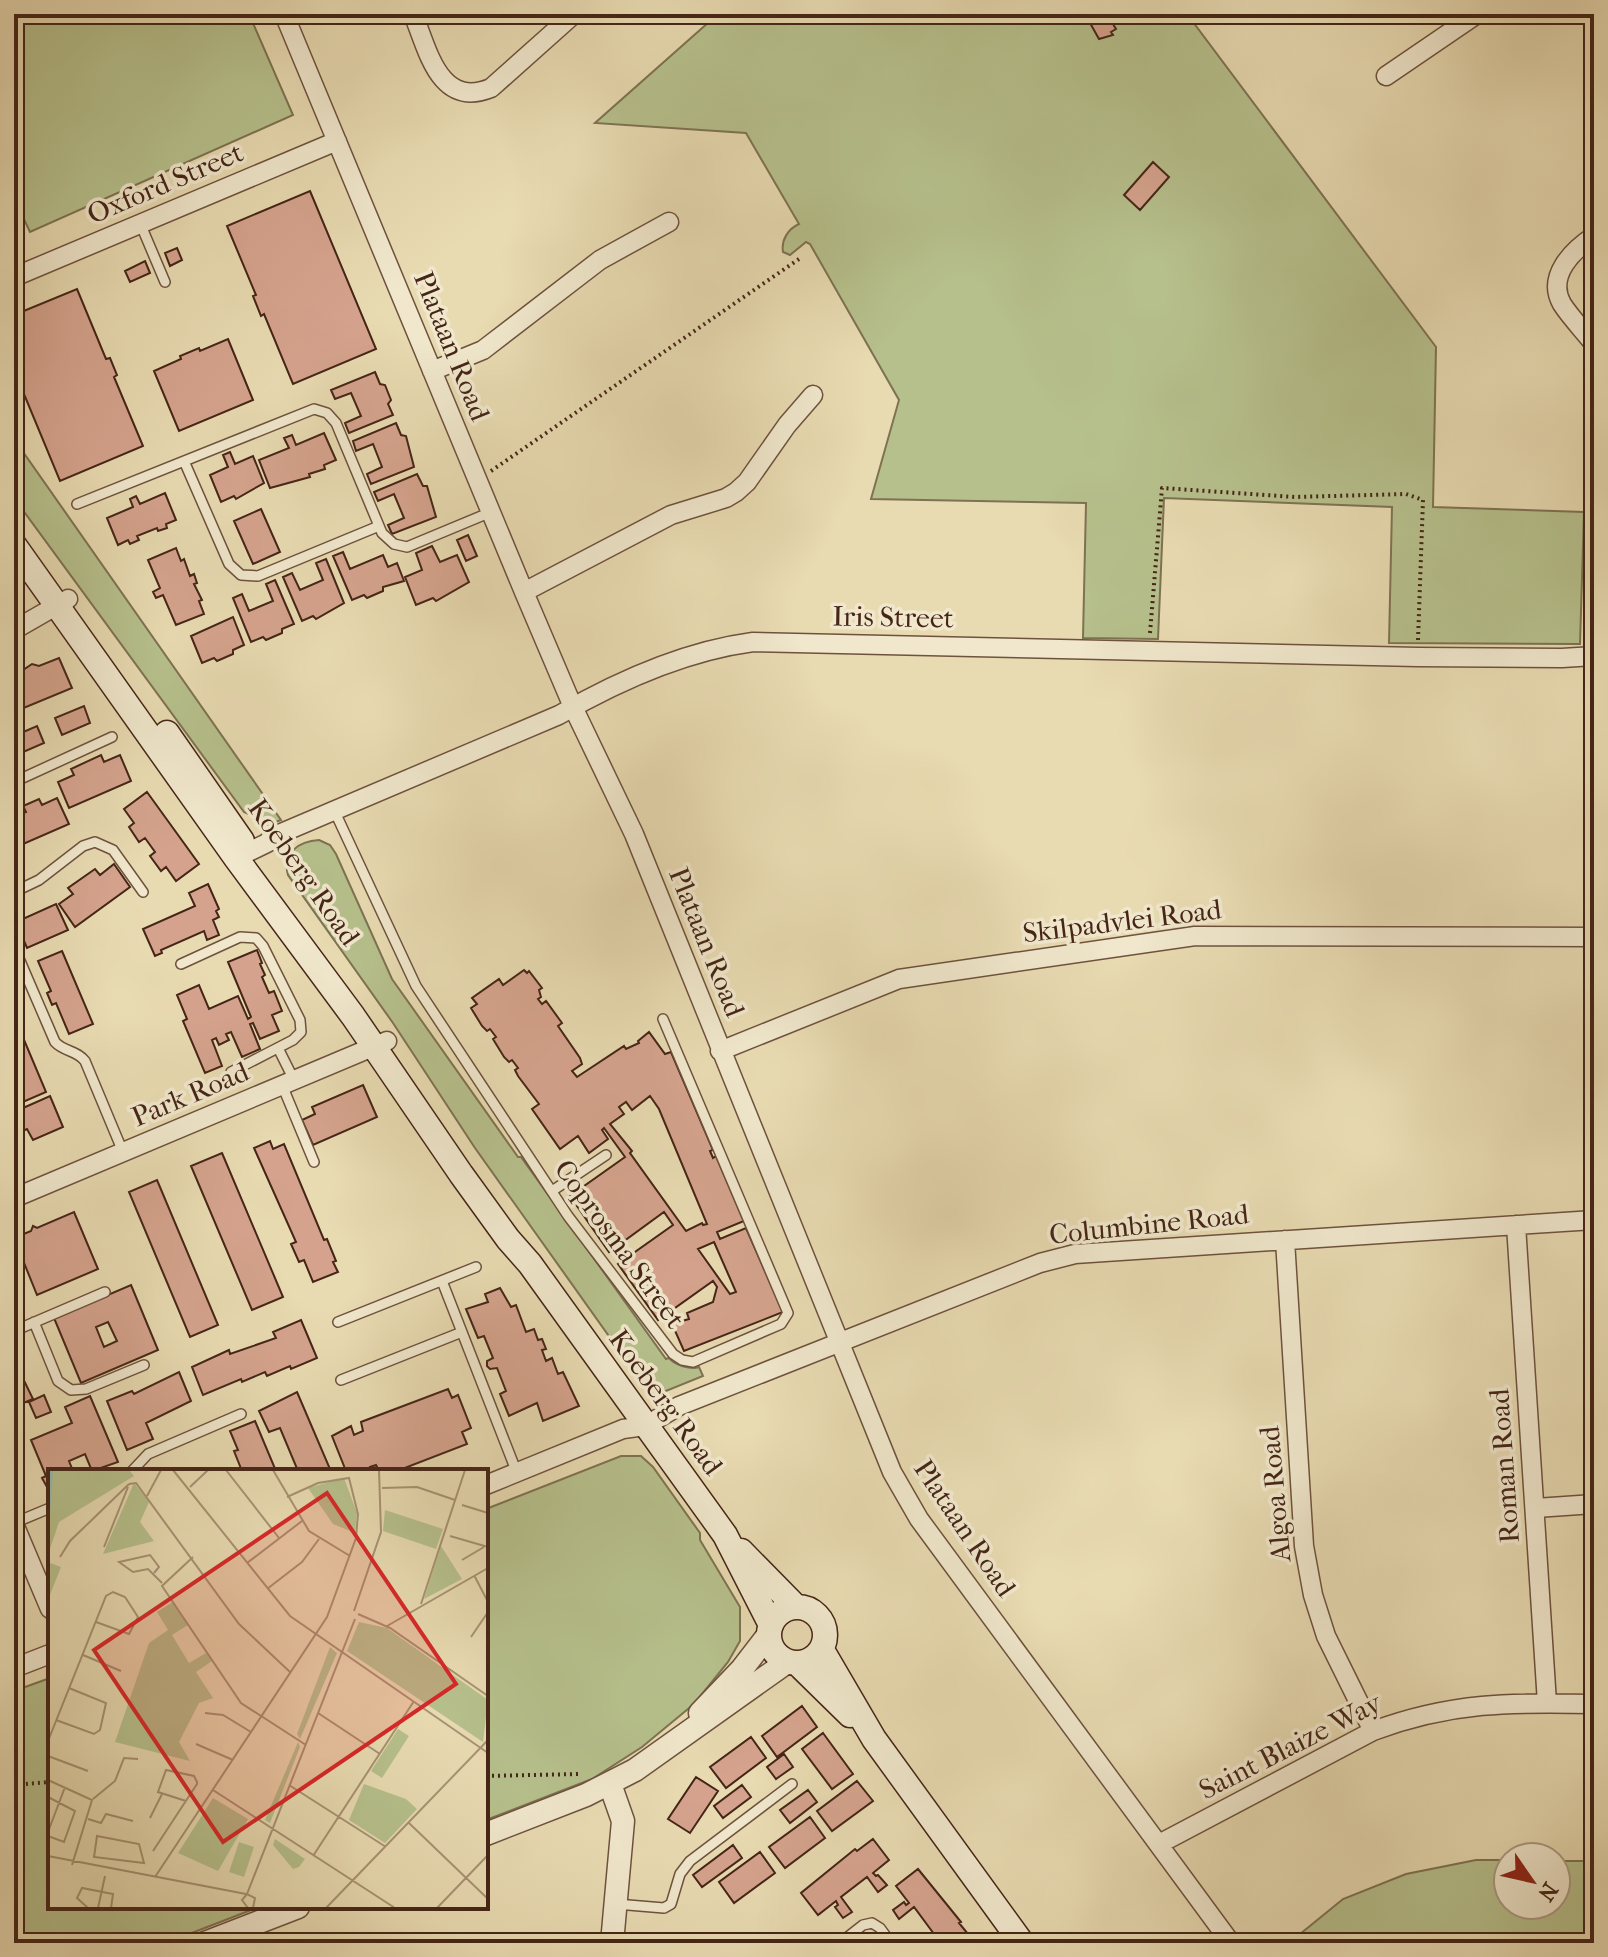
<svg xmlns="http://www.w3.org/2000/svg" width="1608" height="1957" font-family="'IM FELL French Canon',serif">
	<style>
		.green { fill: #b6c08c; stroke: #7e7252; stroke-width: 2 }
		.building { fill: #d5a38d; stroke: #452517; stroke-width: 2; fill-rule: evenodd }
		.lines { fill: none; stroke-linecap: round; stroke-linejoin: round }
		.service-casing { stroke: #6e523e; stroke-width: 12 }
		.minor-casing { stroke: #6e523e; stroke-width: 21 }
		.tertiary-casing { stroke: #6e523e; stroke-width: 25 }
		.secondary-casing { stroke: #452517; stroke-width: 27 }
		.path { stroke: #452517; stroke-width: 4; stroke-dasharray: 2 4; stroke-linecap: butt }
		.service { stroke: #f0e7cc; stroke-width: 9 }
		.minor { stroke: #f0e7cc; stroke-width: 18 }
		.tertiary { stroke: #f0e7cc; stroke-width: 22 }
		.secondary { stroke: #f0e7cc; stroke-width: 24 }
		.labels { text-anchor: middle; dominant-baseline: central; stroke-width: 7; stroke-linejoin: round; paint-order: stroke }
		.street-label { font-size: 28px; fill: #452517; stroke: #f0e7cc }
		.inset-river { fill: none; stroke: #97baaf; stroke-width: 4 }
		.inset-road { fill: none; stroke: #a79273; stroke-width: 2 }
		.view { fill: #d62828; fill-opacity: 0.15; stroke: #d62828; stroke-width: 4 }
		.inset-edge { fill: none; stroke: #452517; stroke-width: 4 }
	</style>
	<rect width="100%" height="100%" fill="#e8dab1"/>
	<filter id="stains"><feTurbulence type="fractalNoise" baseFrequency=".0025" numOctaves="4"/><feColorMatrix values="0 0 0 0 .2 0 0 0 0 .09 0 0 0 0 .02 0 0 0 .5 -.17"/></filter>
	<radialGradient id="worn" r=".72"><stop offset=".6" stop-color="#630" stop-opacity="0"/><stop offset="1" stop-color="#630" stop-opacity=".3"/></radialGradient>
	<path class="green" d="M14 14H249L293 115 30 232 14 198Z
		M718 14H1187L1436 347 1433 507 1584 512 1580 644 1389 643 1392 507 1164 498 1158 639 1083 638 1086 503 871 499 899 400 810 244 806 242 790 255 783 252C781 240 788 229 799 224L746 133 595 123Z
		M14 439 281 820 267 825 264 821 244 812 14 498Z
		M319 840 330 845 336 854 392 979 518 1157H521L666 1359 669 1358C674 1365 691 1370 699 1367L703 1376 661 1393 648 1391 475 1148 393 1023 288 875C282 853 299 841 319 840Z
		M621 1456H641L653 1467 700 1533V1540L740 1607V1641L728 1662 694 1704 642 1747 592 1779 486 1820V1509Z
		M50 1678V1907H259L166 1943H14V1691Z
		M1476 1860H1508V1905H1556V1861H1594V1943H1289L1343 1899 1406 1874Z"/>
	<path class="building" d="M1085 14H1107L1116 29 1111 32 1113 35 1099 39Z
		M1153 162 1169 177 1140 210 1124 195Z
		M310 191 376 349 293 384 264 314 261 316 253 296 256 295 227 226Z
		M177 248 182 260 170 266 165 253Z
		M145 261 150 273 130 282 125 271Z
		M77 289 106 359 110 358 117 375 114 377 143 446 60 481 14 370V315Z
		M228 339 253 400 179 431 154 371 181 359 180 356 199 348 200 351Z
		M375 372 380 384 385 385 391 400 388 404 393 415 349 433 345 423 361 416 351 393 335 399 331 390Z
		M396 423 401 435 406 436 414 467 371 484 367 474 382 467 373 444 356 451 353 441Z
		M324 433 336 460 324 465 325 469 309 474 310 477 270 488 259 460 289 448 284 438 292 435 296 445Z
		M230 452 235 464 253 456 264 483 236 499 234 496 221 502 210 475 228 467 223 455Z
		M417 474 423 486H427L436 517 392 534 388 525 404 518 394 494 378 501 374 492Z
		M165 493 176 520 166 524 167 528 158 531 157 528 137 536 139 540 130 544 128 540 118 545 107 518 133 507 130 499 136 496 140 504Z
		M261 509 280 552 253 564 234 521Z
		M468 535 477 556 466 561 457 540Z
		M432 546 440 562 457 555 469 582 436 601 433 598 416 605 405 577 422 570 416 553Z
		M176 548 181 561 184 559 190 576 194 574 197 583 194 584 202 600 199 601 204 614 176 625 163 595 156 598 153 592 160 588 148 560Z
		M343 552 350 569 383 555 388 567 397 563 404 581 383 587V591L367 598 364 595 352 600 333 556Z
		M326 559 344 603 316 619 313 616 302 621 283 577 292 573 300 590 323 580 316 563Z
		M275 580 294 624 282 629V633L266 640 263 637 251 642 233 598 242 594 249 611 273 601 266 584Z
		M233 617 244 645 233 650V654L217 661 214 658 202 663 191 636Z
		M59 658 72 688 14 712 16 671 23 670 32 664 39 666Z
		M84 706 90 723 62 735 55 718Z
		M37 726 44 743 14 756V736Z
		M101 755 104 762 120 755 131 781 69 808 58 782 74 775 71 769Z
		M147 792 199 864 176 881 166 867 161 871 150 856 155 852 145 838 139 842 129 827 134 823 124 809Z
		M57 798 69 824 14 848V817L26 812 23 806 39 799 42 805Z
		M114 864 130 887 75 927 59 904 73 894 68 888 95 869 100 875Z
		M208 884 219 909 216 911 219 917 213 920 219 935 207 940 204 931 161 950 162 953 155 956 143 929 195 906 189 893Z
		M56 904 68 930 27 948 16 922Z
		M257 950 262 963 260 964 265 975 262 977 269 993 274 991 282 1011 272 1015 279 1031 260 1039 253 1023 250 1024 260 1049 242 1057 231 1032 226 1034 229 1040 219 1045 216 1038 212 1040 222 1066 205 1073 183 1021 187 1019 177 995 199 985 209 1009 238 996 248 1019 251 1017 228 962Z
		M62 951 93 1024 69 1034 56 1003 52 1005 47 993 51 991 38 961Z
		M524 970 527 973 529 971 542 988 539 990 541 997 538 999 542 1004 546 1001 562 1023 558 1026 580 1058 582 1064 572 1071 577 1077 624 1046 626 1049 639 1043 638 1041 649 1032 665 1054 671 1052 713 1150 710 1151 713 1158 716 1156 744 1221 717 1232 720 1239 746 1228 783 1312 684 1351 672 1324 689 1319 687 1313 713 1302 717 1287 713 1281 658 1320 618 1264 673 1225 664 1212 609 1252 570 1196 625 1157 604 1128 602 1130 608 1139 589 1153 578 1136 560 1149 532 1109 539 1104 518 1076 515 1070 518 1068 512 1060 509 1062 504 1057 493 1039 496 1037 490 1029 487 1031 482 1026 471 1008 477 1004 472 998 499 979 503 985ZM650 1096 659 1109 707 1224 703 1225 702 1223 686 1231 630 1153 632 1151 610 1124 624 1114 619 1107 626 1102 632 1110ZM714 1242 736 1292 730 1294 698 1249Z
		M14 1016 46 1092 16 1105 14 1100Z
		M363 1085 377 1117 313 1145 302 1120 315 1114 312 1107Z
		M50 1096 63 1127 33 1140 27 1129 14 1135V1112Z
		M270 1141 273 1149 284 1144 324 1240 327 1239 336 1261 333 1262 338 1272 313 1282 304 1260 299 1262 291 1244 296 1242 254 1148Z
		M222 1153 283 1297 252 1310 191 1166Z
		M157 1180 218 1325 190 1337 129 1192Z
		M74 1212 98 1269 37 1295 14 1238 31 1231 33 1226 37 1228Z
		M131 1285 158 1350 81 1383 54 1318ZM108 1322 117 1341 104 1347 96 1327Z
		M500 1288 511 1307 516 1305 526 1332 534 1329 538 1340 542 1339 546 1349 542 1350 546 1361 552 1358 558 1374 563 1372 579 1406 543 1421 537 1403 509 1416 500 1394 506 1391 497 1368 490 1369 487 1366V1361L493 1358 484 1336 478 1338 466 1309 488 1302 485 1294Z
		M301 1320 317 1358 291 1369 290 1366 267 1376 265 1372 242 1382 241 1379 203 1395 192 1367 229 1350 230 1354 276 1338 273 1332Z
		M14 1360 33 1399 14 1407Z
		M179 1372 191 1401 146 1423 153 1439 127 1450 107 1401 132 1391 134 1394Z
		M448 1389 452 1398 458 1395 471 1428 462 1432 467 1444 397 1471H379L376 1465 370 1467 371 1471H346L332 1436 351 1426 354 1435 363 1431 361 1422Z
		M297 1392 330 1469 326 1471H298L280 1428 269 1432 259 1411Z
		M44 1395 51 1412 36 1418 29 1402Z
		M90 1396 118 1462 92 1471 85 1454 69 1461 73 1471H50V1485L47 1487 42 1478 46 1476 31 1440 72 1423 65 1407Z
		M255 1421 276 1471H242L234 1451 238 1450 230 1431Z
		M802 1706 817 1727 777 1757 762 1736Z
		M823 1733 853 1774 832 1789 802 1749Z
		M751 1737 766 1758 726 1788 710 1767Z
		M784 1754 793 1767 776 1779 767 1767Z
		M696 1777 718 1791 690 1833 668 1819Z
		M857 1781 873 1801 832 1831 817 1811Z
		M742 1785 751 1797 723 1818 714 1806Z
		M808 1790 817 1802 790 1823 780 1810Z
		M810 1817 825 1838 785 1868 769 1847Z
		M873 1839 889 1860 873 1873 876 1876 878 1875 887 1885 878 1892 867 1877 841 1897 852 1912 843 1918 835 1907 838 1905 836 1901 818 1915 801 1893 855 1849 857 1851Z
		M733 1845 742 1858 702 1887 693 1875Z
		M760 1852 775 1873 734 1903 719 1882Z
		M918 1869 961 1922 959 1923 973 1940 969 1943H940L937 1940 934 1943H922L934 1934 914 1907 899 1919 893 1910 904 1902 906 1905 909 1903 896 1886Z"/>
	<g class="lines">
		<g class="service-casing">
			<path id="service" d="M140 223 165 282
				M184 461 229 564 241 575 258 576 379 526
				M77 504 314 409 327 413 336 423 382 533 394 544 407 547 491 512
				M14 782 112 737
				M334 810 416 986 568 1216 673 1354 682 1360 693 1362 781 1324 788 1313 663 1019
				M14 892 39 880 83 846 95 842 113 850 143 892
				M14 947 55 1042C64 1052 77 1050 85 1061L123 1152
				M181 964 240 937 256 938 263 946 300 1020 301 1032 293 1040 231 1072
				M278 1048 294 1080
				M282 1085 314 1162
				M552 1191 606 1155
				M442 1281 517 1473
				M34 1322 58 1381 71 1390 86 1389 144 1365
				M338 1322 476 1267
				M14 1331 105 1292
				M341 1380 462 1332
				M132 1471 148 1454 241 1414
				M14 1523 50 1508
				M616 1904 664 1908 671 1904 680 1874 690 1861 792 1784
				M840 1943 863 1925 872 1923 880 1928 891 1943"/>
		</g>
		<g class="minor-casing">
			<path id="minor" d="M284 14 524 592 573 707 634 834 892 1472 919 1519 1231 1943
				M413 14C428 50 439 109 491 88L574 14
				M1386 76 1477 14
				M1594 236C1573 250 1546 276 1562 304 1571 318 1584 331 1594 344
				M14 277 337 141
				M432 371 483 350 600 260 669 222
				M524 592 671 515 726 498 736 492 747 482 787 425 813 395
				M14 630 68 599
				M236 858 267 843 272 837 559 715C618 681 685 651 753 642L1418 657 1562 658 1594 656
				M720 1051 899 979 1195 936 1594 937
				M14 1198 387 1041
				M1516 1225 1547 1703
				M1285 1240 1304 1546 1313 1595 1326 1636 1373 1731
				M486 1485 623 1429 645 1426 679 1406 1040 1263 1075 1254 1594 1220
				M1536 1508 1594 1504
				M14 1524 50 1609
				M14 1668 50 1654
				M1159 1844 1373 1731C1451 1702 1512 1702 1594 1704"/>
		</g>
		<g class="tertiary-casing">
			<path id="tertiary" d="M700 1713 742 1669 769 1634
				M610 1784 623 1821 612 1943
				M486 1834 586 1795 635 1770 787 1662
				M205 1943 298 1907"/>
		</g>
		<g class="secondary-casing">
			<path id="secondary" d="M14 545 236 858 353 1016 461 1174 508 1239 530 1264 725 1535 771 1625
				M167 733 242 841
				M741 1551 796 1607
				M769 1635a28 28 0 1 1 56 0a28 28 0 1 1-56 0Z
				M822 1650 874 1739 1022 1943
				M798 1664 850 1715"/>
		</g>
		<path class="path" d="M491 471 799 259
			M1150 633 1162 488 1295 497 1406 494 1423 500 1418 640
			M486 1776 579 1774
			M14 1785 50 1782"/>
		<use href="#service" class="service"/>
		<use href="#minor" class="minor"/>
		<use href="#tertiary" class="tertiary"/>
		<use href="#secondary" class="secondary"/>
	</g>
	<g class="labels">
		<g class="street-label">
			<text transform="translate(165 183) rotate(-23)">Oxford Street</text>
			<text transform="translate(452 346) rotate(68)">Plataan Road</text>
			<text transform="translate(893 617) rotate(1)">Iris Street</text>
			<text transform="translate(304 872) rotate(55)">Koeberg Road</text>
			<text transform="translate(1122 921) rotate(-7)">Skilpadvlei Road</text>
			<text transform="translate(707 942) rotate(68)">Plataan Road</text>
			<text transform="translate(190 1094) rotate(-23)">Park Road</text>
			<text transform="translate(1149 1224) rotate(-6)">Columbine Road</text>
			<text transform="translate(620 1244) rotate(54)">Coprosma Street</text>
			<text transform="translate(666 1402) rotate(54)">Koeberg Road</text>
			<text transform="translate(1504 1466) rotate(-94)">Roman Road</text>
			<text transform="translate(1275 1494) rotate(-95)">Algoa Road</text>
			<text transform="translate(965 1528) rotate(56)">Plataan Road</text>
			<text transform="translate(1290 1746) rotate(-27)">Saint Blaize Way</text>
		</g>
	</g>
	<g transform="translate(48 1469)">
		<rect width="440" height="440" fill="#e8dab1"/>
		<path d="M0 1H81L86 7 11 53 0 86 2 94 13 98 0 131ZM296 9 309 44 307 64 285 55 260 19ZM86 14 101 33 92 53 106 72 55 85ZM337 41 395 60 388 80 335 62ZM393 77 414 110 376 130ZM125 133 140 156 124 166 141 194 158 184 164 192 148 203 165 229 151 234 131 273 142 292 67 273 101 174 120 161 109 143ZM311 153 339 159 440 231 435 273 299 182ZM282 178 289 184 252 270 249 265ZM350 260 361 267 334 309 323 302ZM250 273 252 278 222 354 217 351ZM316 315 358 330 369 340 337 374 301 351ZM165 329 200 350 170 402 130 384ZM227 370 257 390 251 398 245 400 225 376ZM191 373 206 378 196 408 181 403Z" fill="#b6c08c"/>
		<path class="inset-river" d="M0 45 3 1"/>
		<path class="inset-road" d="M125 1 242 147 440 284M178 1 231 69M225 1 261 62 302 87M81 15 88 14 191 155 242 203M142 18 160 1M334 19 369 18 407 31M99 27 113 1M414 36 440 44M402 67 440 78M56 78 80 18M12 88 22 72 81 15M145 88 114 117 193 234 258 276M414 91 436 78M199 94 254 52M106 104 111 98 102 86 71 93 85 103 100 100 114 114M426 106 440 133M219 120 254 93 271 70M373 135 417 1M306 142 333 63 331 1M310 145 342 159 440 227M339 157 440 99M423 168 440 143M35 186 73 202M157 244 175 246 203 263M270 244 332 285M8 251 46 265 52 261 58 234 21 219M0 272 58 127 65 123 77 128 90 148 81 165 48 153M148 275 185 291M0 287 40 302M0 311 44 331 24 396M241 316 338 378M165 321 347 439M0 328 27 342 16 373 0 367M45 330 67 312 76 289 90 290M102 349 114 325M40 350 53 354 58 345 85 352M361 354 440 430M0 363 17 318M49 367 91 375 96 394 46 388ZM105 382 149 315V313L146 307 118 301 110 323 138 332M0 387 198 425M265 387 366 232M107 408 279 148 308 69 310 45 301 9 270 14 239 28M199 425 307 150M40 439 29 429 34 419 65 425 63 439M50 439 57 407M200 439 194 431 199 425 207 429 205 439M278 439 440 271M389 439 440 386"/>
		<path class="view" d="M279 24 408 215 175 373 46 181Z"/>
		<rect width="440" height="440" class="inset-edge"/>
	</g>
	<rect width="1608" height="1957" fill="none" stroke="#e8dab1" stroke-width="48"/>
	<rect x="16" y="16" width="1576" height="1925" fill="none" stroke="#452517" stroke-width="4"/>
	<rect x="24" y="24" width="1560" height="1909" fill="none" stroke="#452517" stroke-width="2"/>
	<g transform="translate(1532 1881) rotate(124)"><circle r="38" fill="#f0e7cc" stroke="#ac9984" stroke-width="2"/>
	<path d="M0-6L14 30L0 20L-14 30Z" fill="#8f2418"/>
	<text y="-12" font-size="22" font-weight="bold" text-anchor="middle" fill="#452517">N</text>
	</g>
	<rect width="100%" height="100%" filter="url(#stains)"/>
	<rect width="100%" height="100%" fill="url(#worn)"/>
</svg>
